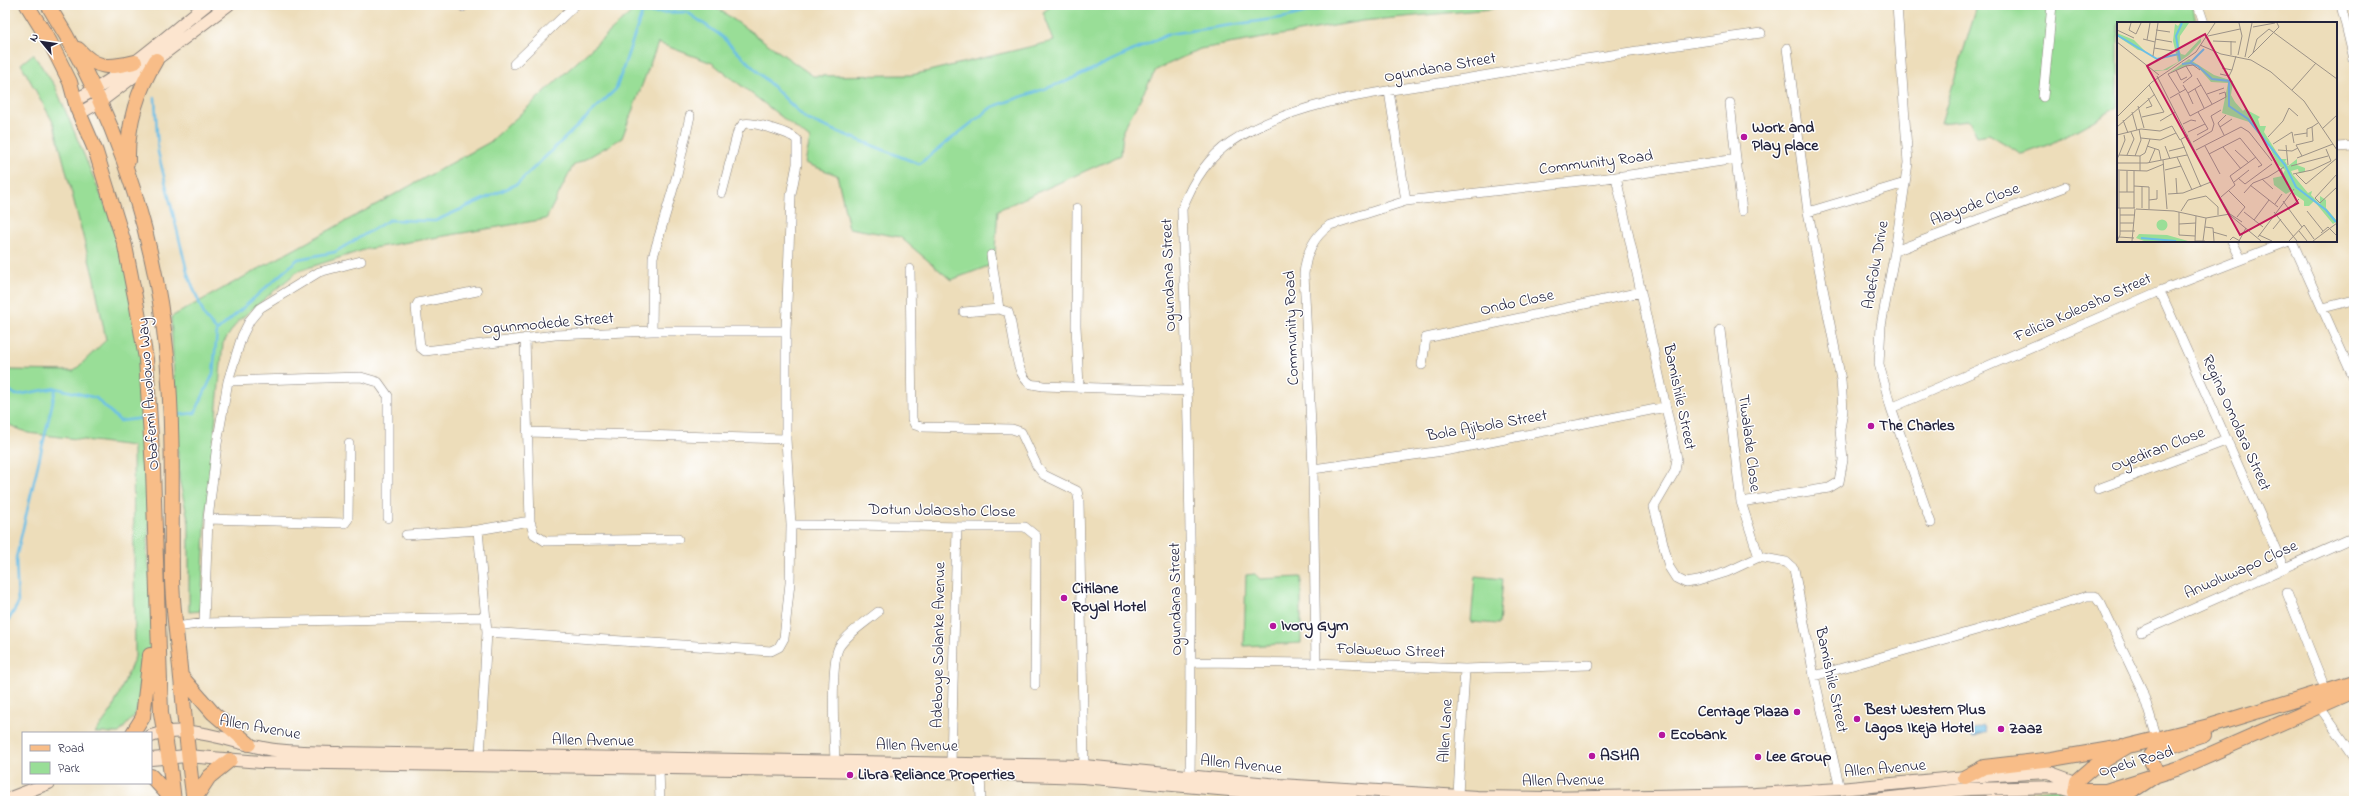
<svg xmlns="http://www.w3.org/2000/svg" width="2359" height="806" font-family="'Indie Flower',sans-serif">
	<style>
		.green { fill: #99de97; stroke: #5e8069 }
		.water { fill: #6abfe7; stroke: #467091 }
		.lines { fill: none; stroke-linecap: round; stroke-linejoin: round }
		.stream { stroke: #6abfe7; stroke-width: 2.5 }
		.street-casing { stroke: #88807a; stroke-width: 10 }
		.secondary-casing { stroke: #88807a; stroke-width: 14 }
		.primary-casing { stroke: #88807a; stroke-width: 16 }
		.street { stroke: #fff; stroke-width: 9 }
		.secondary { stroke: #fce5cf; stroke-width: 12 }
		.primary { stroke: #f8bd88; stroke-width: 14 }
		.poi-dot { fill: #b5179e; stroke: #fff; stroke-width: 1.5 }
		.labels { text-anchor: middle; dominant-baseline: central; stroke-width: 3; stroke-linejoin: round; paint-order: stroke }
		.street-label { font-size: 16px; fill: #22223b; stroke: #fff }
		.poi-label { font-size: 16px; font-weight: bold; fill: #22223b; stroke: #fff; text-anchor: start }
		.inset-river { fill: none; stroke: #6abfe7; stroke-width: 2 }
		.inset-road { fill: none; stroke: #9c9287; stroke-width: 1 }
		.view { fill: #c2185b; fill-opacity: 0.15; stroke: #c2185b; stroke-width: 2 }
		.inset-edge { fill: none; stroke: #22223b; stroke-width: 2 }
	</style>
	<rect width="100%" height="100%" fill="#fff"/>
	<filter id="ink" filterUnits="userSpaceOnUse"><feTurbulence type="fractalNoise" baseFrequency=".025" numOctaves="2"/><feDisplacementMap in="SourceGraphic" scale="8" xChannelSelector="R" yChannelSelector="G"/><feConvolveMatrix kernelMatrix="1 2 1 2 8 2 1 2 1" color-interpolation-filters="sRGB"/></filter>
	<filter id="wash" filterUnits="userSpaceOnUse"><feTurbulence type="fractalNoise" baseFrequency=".012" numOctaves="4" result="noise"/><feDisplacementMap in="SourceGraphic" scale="16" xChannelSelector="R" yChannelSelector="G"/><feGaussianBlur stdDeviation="0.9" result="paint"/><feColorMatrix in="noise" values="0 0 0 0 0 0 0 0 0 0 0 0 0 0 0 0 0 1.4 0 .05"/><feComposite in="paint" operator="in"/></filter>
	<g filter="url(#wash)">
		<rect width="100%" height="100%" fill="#edddba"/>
		<path class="green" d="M639 5H713L813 76 912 75 1054 41 1043 12 1053 5H1506L1490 9 1362 21 1200 49 1156 70 1123 130 1121 155 998 210 994 264 951 280 900 237 849 228 837 175 805 163 810 139 712 63 658 43 622 138 573 166 546 219 367 249 298 271 238 321 223 343 205 530 201 611 189 612V523L179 479 171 317 490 142Z
			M1974 5H2193L2196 23H2118V107L2053 143 2022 154 1989 134 1977 136 1969 120 1941 123 1976 10Z
			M33 54 55 86 108 212 132 286 142 360 150 515 147 553 156 616 150 666 135 715 119 733H95L112 710 135 657 133 446 28 433 5 423V366L10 370 74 371 106 340 94 279 54 124 21 64Z
			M1255 574 1260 579 1301 577V643L1244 646 1246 575Z
			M1475 576 1503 579 1499 624 1471 622Z
			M2062 788 2068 794 2065 801H2013L2012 799 2016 794Z"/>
		<path class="water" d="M1984 726 1986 732 1972 737 1970 730Z"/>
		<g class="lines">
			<path class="stream" d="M155 98 158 152 188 275 205 317 217 331
				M5 387 16 395 56 388 96 398 120 421 145 418
				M176 415 195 413 213 374 217 331 298 259 335 252 389 220 435 221 517 184 616 89 642 13 687 12 720 35 806 119 919 164 992 107 1067 81 1169 34 1287 17 1333 5
				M5 626 18 604 16 558 56 388"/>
		</g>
	</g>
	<g filter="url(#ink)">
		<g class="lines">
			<g class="street-casing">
				<path id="street" d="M1897 5 1908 163 1895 251 1881 326 1879 364 1891 408 1931 523
					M2198 5 2204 23
					M2341 5 2354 59
					M463 7 464 5
					M514 64 575 5
					M1389 91 1406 201
					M2043 97 2052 5
					M1730 103 1736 159
					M2336 147 2354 146
					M1616 177 1677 458 1675 471 1654 507 1669 567 1676 578 1686 583 1698 581 1727 572 1759 557 1786 562 1794 569 1814 676 1840 789
					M1077 208 1076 326 1079 386
					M1808 212 1905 183
					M2232 241 2241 259
					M2292 241 2354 379
					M1895 251 2065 187
					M991 255 999 309 1008 312C1015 329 1013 375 1031 384 1035 385 1040 385 1043 386L1188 391
					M910 269 912 419 915 425 922 427 1012 429 1021 432 1037 466 1044 475 1077 491 1079 501 1084 766
					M477 291 418 303 416 307 420 347 425 351 555 335 652 331H786
					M2160 291 2284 568
					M2323 308 2354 300
					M964 312 999 309
					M1720 330 1741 502 1759 557
					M652 331 653 257 677 175 690 116
					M1422 365 1426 338 1641 292
					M228 381 242 336 250 320 260 308 319 272 361 261
					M1891 408 2160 291 2289 241
					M527 432 786 439
					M1313 469 1450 450 1666 407
					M2098 489 2228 440
					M1741 502 1829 488 1839 482 1843 460 1840 430 1843 410 1841 380 1808 212 1787 48
					M208 519 345 523 348 519 349 444
					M530 521 534 534 545 541 678 539
					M791 525C869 524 947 528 1025 527L1036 536 1035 685
					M478 530 487 632 480 755
					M406 535 478 530 530 521 525 338
					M2287 593 2326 691
					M204 623 208 519 217 444 228 381 361 377 378 382 388 396V518
					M176 627 204 623 486 617
					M487 632 771 651 779 647 784 638 790 583 791 525 786 439V331L791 195 797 164V140C791 133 752 121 743 124L738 131 722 193
					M2141 632 2354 537
					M1192 662 1316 663 1465 669 1589 665
					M1316 663 1313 469 1304 274C1306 253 1313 237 1330 225L1406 201 1616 177 1736 159 1742 211
					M1814 676 2019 618 2087 596H2095L2101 604 2142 690 2157 738
					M2319 706 2354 756
					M835 761C834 739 830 663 839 647 848 633 866 622 878 612
					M951 763 957 528
					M659 768 660 801
					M980 773 981 801
					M1190 776C1193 587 1188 398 1182 209 1192 183 1207 158 1231 142 1296 99 1389 91 1464 79 1563 62 1661 47 1761 33
					M1458 795 1465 669"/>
			</g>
			<g class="secondary-casing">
				<path id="secondary" d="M75 100C123 77 164 38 206 5
					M80 113 101 101 228 5
					M151 736C191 723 229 742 268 749 291 753 315 752 339 753L1084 766 1280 785 1477 797 1545 798 1755 794 1840 789 1965 777 2048 772 2070 780 2077 801
					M151 759 187 756 261 762 944 772 1083 777 1353 801
					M1988 789 2005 801
					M5 800 49 783
					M1865 801 1969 789 2061 787 2075 791"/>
			</g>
			<g class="primary-casing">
				<path id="primary" d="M27 5 50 42 70 82 77 108 96 152 125 246 137 307 146 359 153 469 161 713 170 767 174 801
					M48 5C115 112 155 231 167 357 174 431 171 505 172 580 173 613 178 645 181 678 185 719 188 760 194 801
					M78 49C97 70 109 68 135 62
					M128 161C127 124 137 91 156 60
					M181 676 213 713 249 744
					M2354 682 2213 725 2128 746 2092 768 2077 781 2075 791H2106L2179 768 2354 691
					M133 733 143 717 150 655
					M151 776 173 800
					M1965 777 1984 767 2052 759 2122 747
					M194 800 209 777 230 760
					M2117 801 2158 774 2149 757 2153 752 2204 735"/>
			</g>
			<use href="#street" class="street"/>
			<use href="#secondary" class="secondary"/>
			<use href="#primary" class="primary"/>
		</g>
	</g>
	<g class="poi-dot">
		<circle cx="1744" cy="137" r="4"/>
		<circle cx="1871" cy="426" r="4"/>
		<circle cx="1064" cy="598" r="4"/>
		<circle cx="1273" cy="626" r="4"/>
		<circle cx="1797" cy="712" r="4"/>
		<circle cx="1857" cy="719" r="4"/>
		<circle cx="2001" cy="729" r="4"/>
		<circle cx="1662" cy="735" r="4"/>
		<circle cx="1592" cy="756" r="4"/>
		<circle cx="1758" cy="757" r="4"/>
		<circle cx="850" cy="775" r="4"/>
	</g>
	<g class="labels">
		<g class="street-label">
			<text transform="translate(1440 68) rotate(-10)">Ogundana Street</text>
			<text transform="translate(1596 163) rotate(-7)">Community Road</text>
			<text transform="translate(1975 205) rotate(-21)">Alayode Close</text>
			<text transform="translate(1876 265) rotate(-80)">Adefolu Drive</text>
			<text transform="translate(1169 275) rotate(-92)">Ogundana Street</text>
			<text transform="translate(1517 303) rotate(-12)">Ondo Close</text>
			<text transform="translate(2083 308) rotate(-24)">Felicia Koleosho Street</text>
			<text transform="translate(548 324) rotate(-5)">Ogunmodede Street</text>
			<text transform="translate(1292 328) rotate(-92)">Community Road</text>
			<text transform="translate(149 394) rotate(-94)">Obafemi Awolowo Way</text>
			<text transform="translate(1679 397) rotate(78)">Bamishile Street</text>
			<text transform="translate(2236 423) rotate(66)">Regina Omolara Street</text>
			<text transform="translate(1487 426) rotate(-10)">Bola Ajibola Street</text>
			<text transform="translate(1749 443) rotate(83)">Tiwalade Close</text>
			<text transform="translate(2158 450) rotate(-21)">Oyediran Close</text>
			<text transform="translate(942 511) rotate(1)">Dotun JolaOsho Close</text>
			<text transform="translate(2241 570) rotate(-24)">Anuoluwapo Close</text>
			<text transform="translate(1176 599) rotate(-91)">Ogundana Street</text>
			<text transform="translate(939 645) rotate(-89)">Adeboye Solanke Avenue</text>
			<text transform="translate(1391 651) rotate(2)">Folawewo Street</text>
			<text transform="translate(1831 680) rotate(78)">Bamishile Street</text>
			<text transform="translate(260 728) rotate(10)">Allen Avenue</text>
			<text transform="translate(1446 731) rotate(-87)">Allen Lane</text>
			<text transform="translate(593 741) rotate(1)">Allen Avenue</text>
			<text transform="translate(917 746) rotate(1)">Allen Avenue</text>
			<text transform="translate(2136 762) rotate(-16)">Opebi Road</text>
			<text transform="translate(1241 765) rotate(6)">Allen Avenue</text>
			<text transform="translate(1885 769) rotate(-5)">Allen Avenue</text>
			<text transform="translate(1563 781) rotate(-1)">Allen Avenue</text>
		</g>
		<g class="poi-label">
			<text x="1752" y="128">Work and<tspan x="1752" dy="18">Play place</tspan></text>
			<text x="1879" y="426">The Charles</text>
			<text x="1072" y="589">Citilane<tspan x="1072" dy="18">Royal Hotel</tspan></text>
			<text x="1281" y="626">Ivory Gym</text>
			<text x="1865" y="710">Best Western Plus<tspan x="1865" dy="18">Lagos Ikeja Hotel</tspan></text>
			<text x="1789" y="712" text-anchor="end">Centage Plaza</text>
			<text x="2009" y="729">Zaaz</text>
			<text x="1670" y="735">Ecobank</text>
			<text x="1600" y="756">ASHA</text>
			<text x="1766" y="757">Lee Group</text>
			<text x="858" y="775">Libra Reliance Properties</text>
		</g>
	</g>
	<g transform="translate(2117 22)">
		<rect width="220" height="220" fill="#edddba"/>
		<path d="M63 1H72L63 14 62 28 64 32 68 33 84 16V20L72 33 57 43 50 48 38 49 37 48H46L61 40 56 19 58 2 61 4ZM0 11 17 18 28 29 21 28 0 14ZM72 37 97 53 116 59 114 73 118 80 126 89 128 87 143 95 141 97 143 104H149L147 110 164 137H170L168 139 171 144 180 137V143L188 146V150L182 151 181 147 174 149 176 153 191 171 195 169 194 173 203 182V174L209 178V186L220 199 216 202 197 179 192 184H187V179L177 172 176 168 169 172 157 163 156 156 165 154 168 148 161 143 153 126 132 100 105 91 111 61 94 60 80 44 74 42 52 51ZM39.5 203a5.5 5.5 0 1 1 11 0a5.5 5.5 0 1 1-11 0ZM22 212 50 213 71 219H27L19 216Z" fill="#99de97"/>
		<path class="inset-river" d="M0 13 40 37 62 32M63 39 59 14 65 1M73 41 81 44 95 57 112 59V84L131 97 168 143 179 165 209 188 219 200M65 42 73 41 87 27M24 216 59 219"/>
		<path class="inset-road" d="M14 1 12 8 19 12 24 1M136 5 158 1M0 8 17 16M39 8 53 10M91 14 123 7M26 17 38 20M38 17 55 20M30 18 33 1M96 19 119 20M0 20 42 53M83 23 104 32 134 38 154 50 187 79 220 128M37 26 56 29M136 31 140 17 152 7 220 57M114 33V19M121 33 125 14 122 1M36 34 41 1M128 35 135 1M131 36 162 5 160 1M69 44 76 43 83 48M105 46 115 48 119 34M59 48 64 58 70 55M51 52 69 44 75 54 66 61M51 52 63 71M103 52 112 54 115 48M40 54 91 155 114 194 144 219M80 56 95 82M66 63 71 71 84 63M78 67 87 86M175 68 199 41M71 71 76 82M62 72 73 94 109 75 108 70 102 72M90 72 107 66M53 76 69 67M21 84 27 106M29 86 35 84 31 76M15 90 20 108M0 95 35 60 79 30 98 1M25 95 47 90 32 63M6 98 11 111M43 99 58 90M66 102 74 98 79 99M0 105 38 72M103 105 115 97M205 107 220 93M71 110 88 102M0 113 24 107 43 109 55 104 63 118 71 113M80 113 91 107 81 90M107 113 101 101 109 93M177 113 190 111M151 115 166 99 172 86 181 94M190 115V107L195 105M24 116 43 118 59 111M64 118 84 165M76 120 95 109 97 102 94 94 104 88M156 122 175 110 177 121M169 123 171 143M30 124 42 128 44 138M48 124 53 137M88 124 103 152M106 125 124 147M209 127 214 139M79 128 124 105 132 110 155 139M118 128 132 141M161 128 175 129 181 126M52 129 68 125M92 132 123 116 145 143 141 145M2 133 8 118 7 113M10 133 17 117 14 110M18 134 24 118 22 107M23 134 28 131 33 117M185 134 179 123 196 119 195 105 201 101M60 135 75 168M180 136 216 122M0 137 2 133 23 134V149M46 138 50 187M0 141H30L70 133M32 141 38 127M174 144 211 134M164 147 174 169M0 148 30 149 47 142M48 148 64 144M2 149V186M10 149V170M176 152 195 148 214 139M179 152 189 162 220 136M220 152 198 176 203 181 220 165M59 156 60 172M121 156 128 162 155 142M145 157 156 167M117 160 132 148M133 163 161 185M17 164 32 165V187M111 168 128 185 120 195M2 170H17M127 171 136 161 151 155 167 145M51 172 66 171 94 160M104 175 118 163 113 154 139 135M32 178 40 177V168M166 179 185 205M158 182 165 172M0 186H18M17 186V149M25 186V165M19 187 57 189 89 196 113 192M171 188 182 177M64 189 71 178 89 174 101 185V193M190 189 206 209M62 190V213L78 214M127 190 146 205M157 190 180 219M113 192 125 200M3 193H18M79 194 78 219H88M137 198 152 178M3 201H17M62 202 79 201M88 205 96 206 97 219M156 207 164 197M3 209H18M182 209 190 219M96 210 110 214M204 211 211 205 220 214M142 213 155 219M2 215 17 216M141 215 177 167M113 218 116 215 123 219M0 219 3 213V186M15 219 18 187M86 219 89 196M122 219 129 206M172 219 187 203 197 217M196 219 220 201"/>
		<path class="view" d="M88 12 181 181 123 213 30 44Z"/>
		<rect width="220" height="220" class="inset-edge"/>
	</g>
	<rect width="2359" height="806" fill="none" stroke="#fff" stroke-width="20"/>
	<rect x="22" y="732" width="130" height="52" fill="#ffffff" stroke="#a7a7b1"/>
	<rect x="30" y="745" width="20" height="6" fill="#f8bd88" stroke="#a7a7b1"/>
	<text x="58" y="752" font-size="12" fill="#22223b">Road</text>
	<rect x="30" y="762" width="20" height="12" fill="#99de97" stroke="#a7a7b1"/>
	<text x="58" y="772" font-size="12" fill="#22223b">Park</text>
	<g transform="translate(42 42) rotate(299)" stroke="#ffffff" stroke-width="3" paint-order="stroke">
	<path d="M0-3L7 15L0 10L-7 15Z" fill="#22223b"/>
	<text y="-6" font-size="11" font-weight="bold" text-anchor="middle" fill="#22223b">N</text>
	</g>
</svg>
